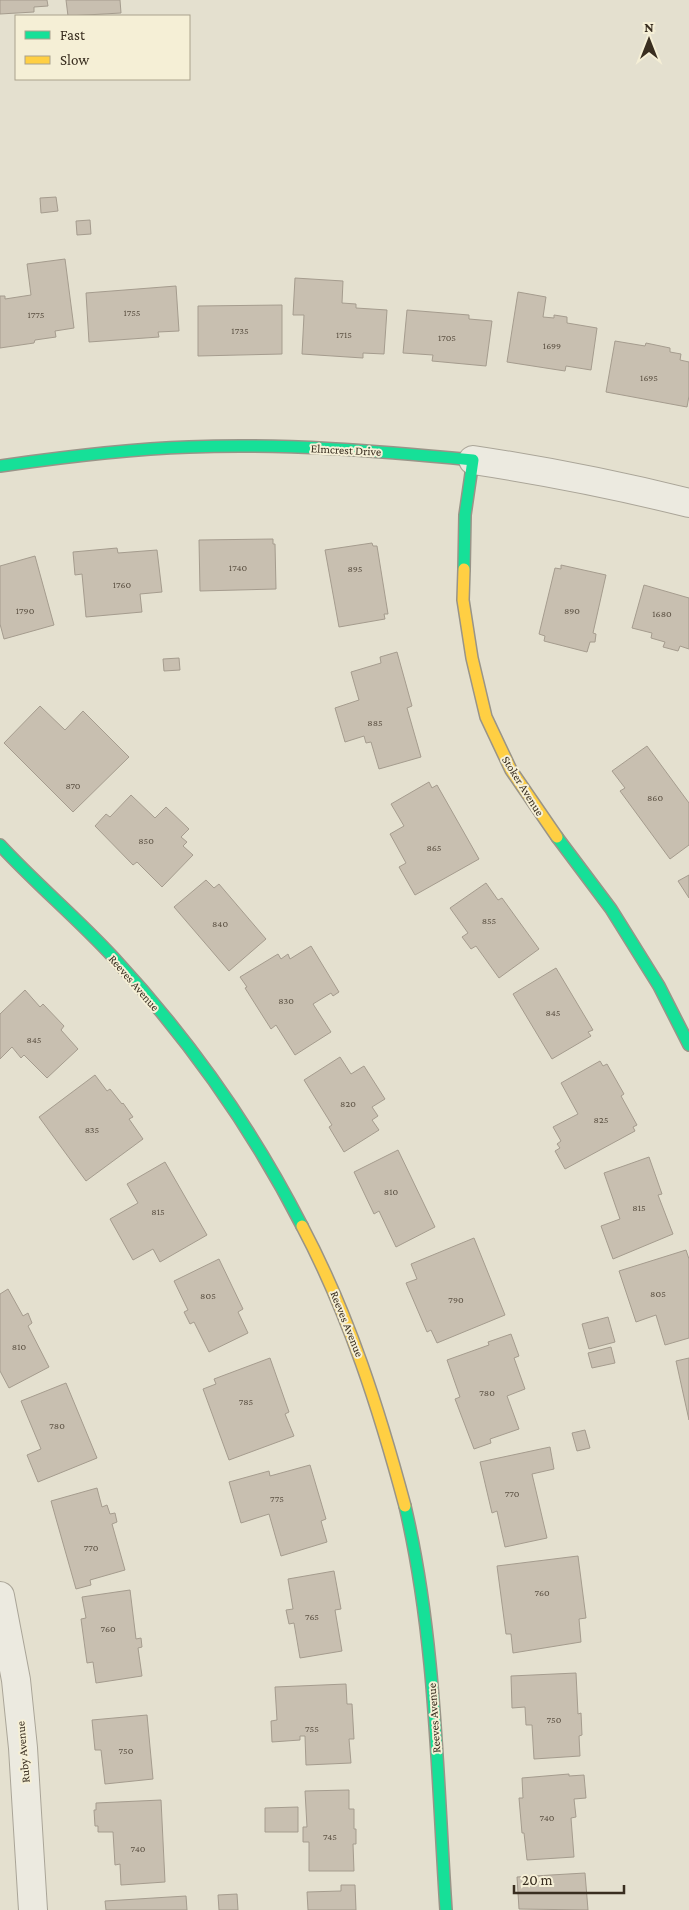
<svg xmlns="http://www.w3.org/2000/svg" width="689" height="1910" font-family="'Crimson Pro',serif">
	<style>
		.building { fill: #c8bfb0; stroke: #a59c8e }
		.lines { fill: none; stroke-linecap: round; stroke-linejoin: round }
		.street-casing { stroke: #aaa598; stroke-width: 30 }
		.fast-casing { stroke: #999488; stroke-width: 14 }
		.slow-casing { stroke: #999488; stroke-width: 14 }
		.street { stroke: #eceae0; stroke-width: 28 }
		.fast { stroke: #16e098; stroke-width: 11 }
		.slow { stroke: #ffcf43; stroke-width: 11 }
		.labels { text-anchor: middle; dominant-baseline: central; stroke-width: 4; stroke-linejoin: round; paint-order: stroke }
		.number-label { font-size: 10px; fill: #5d5244 }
		.street-label { font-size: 12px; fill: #392e20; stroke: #f5efd6 }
	</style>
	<rect width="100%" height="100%" fill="#e4e0cf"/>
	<path class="building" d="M0 0H47L48 6 34 7V12L0 14Z
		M66 0H120L121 13 68 16Z
		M56 197 58 211 41 213 40 198Z
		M90 220 91 234 77 235 76 221Z
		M65 259 74 328 55 331 56 337 35 340 34 343 0 348V296H5V299L31 295 27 264Z
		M295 278 343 281 342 303 356 304V308L387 310 384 354 363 353V358L302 354 304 315H293Z
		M176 286 179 331 158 332 159 337 89 342 86 293Z
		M518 292 546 297 543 317 554 318V315L567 317V323L597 328 591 370 566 366 565 371 507 362Z
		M282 305V354L198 356V306Z
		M407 310 469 315V319L492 321 486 366 432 361 433 355 403 353Z
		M615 341 645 346 646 343 670 348V352L681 354 680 360 689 362V396L687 407 606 392Z
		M273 539V544H275L276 589 200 591 199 540Z
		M372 543 373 546H377L388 614H384L385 619 339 627 325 550Z
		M117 548 118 553 157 550 162 592 140 594 142 612 86 617 82 574 75 575 73 552Z
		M35 556 54 625 4 639 0 624V566Z
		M561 565 606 575 593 633 596 634 595 642H590L587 652 544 641 545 636 539 634 555 568 561 569Z
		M644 585 689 598V649L680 646 678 651 663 647 665 642 651 638 652 633 632 628Z
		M397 652 412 706 407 708 421 757 379 769 371 742 366 743 364 736 345 742 335 708 359 700 351 672 381 663 380 657Z
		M179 658 180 670 164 671 163 659Z
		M40 706 65 730 83 711 129 757 73 812 4 743Z
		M647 746 689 803V845L670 859 620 791 625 788 612 771Z
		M429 782 432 788 437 785 479 859 415 895 399 867 406 863 390 834 404 826 391 804Z
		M131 795 155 818 166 807 189 829 181 837 187 842 183 846 193 855 162 887 137 862 133 865 95 826 106 814 110 817Z
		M689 875V898L678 881Z
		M206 880 214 888 219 884 266 939 229 971 174 907Z
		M486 883 498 900 502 898 539 949 499 978 476 946 471 949 462 937 468 933 450 908Z
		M311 946 339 992 333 996 331 993 313 1004 331 1032 295 1055 276 1025 271 1029 245 988 247 987 240 977 278 954 281 959 288 954 290 959Z
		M556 968 593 1030 588 1032 591 1036 552 1059 513 994Z
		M25 990 40 1007 43 1004 64 1026 61 1030 78 1049 47 1078 24 1055 21 1058 12 1047 0 1059V1014Z
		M340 1057 351 1074 364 1066 385 1099 372 1107 378 1116 372 1120 379 1130 344 1152 329 1127 332 1125 304 1080Z
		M600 1061 603 1066 607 1064 624 1094 621 1096 637 1125 633 1127 635 1131 565 1169 555 1151 560 1148 557 1144 561 1141 553 1127 578 1114 561 1083Z
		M95 1075 107 1091 110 1089 122 1104 123 1103 133 1117 129 1119 143 1139 86 1181 39 1117Z
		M398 1150 435 1227 396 1247 379 1211 374 1214 354 1172Z
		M649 1157 662 1194 658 1195 673 1234 613 1259 601 1226 620 1219 604 1173Z
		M165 1162 207 1235 160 1262 153 1249 133 1260 110 1219 138 1203 127 1184Z
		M474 1238 505 1315 437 1343 431 1330 427 1332 406 1283 417 1279 411 1264Z
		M686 1250 689 1259V1338L665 1345 656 1315 636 1322 619 1271Z
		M219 1259 243 1309 238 1312 248 1333 209 1352 194 1322 190 1324 184 1312 188 1310 174 1281Z
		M8 1289 23 1316 28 1313 32 1323 28 1326 49 1367 9 1388 0 1371V1294Z
		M608 1317 615 1342 589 1349 582 1324Z
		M511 1334 519 1356 514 1358 525 1389 507 1396 519 1429 490 1439 491 1443 474 1449 455 1399 460 1397 447 1360 489 1345 488 1342Z
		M611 1347 615 1363 592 1368 588 1353Z
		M270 1358 289 1412 285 1414 294 1436 229 1460 203 1389 216 1384 214 1379Z
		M689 1358V1420L676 1361Z
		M66 1383 97 1458 38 1482 27 1455 41 1449 21 1401Z
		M585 1430 590 1448 577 1451 572 1433Z
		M550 1447 554 1469 532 1474 547 1538 505 1547 497 1511 492 1513 480 1462Z
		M310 1465 326 1519 321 1521 327 1542 281 1556 269 1514 241 1523 229 1482 269 1471 270 1476Z
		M97 1488 102 1507 107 1505 110 1514 115 1513 117 1522 112 1524 125 1570 90 1580 91 1585 76 1589 51 1501Z
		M578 1556 586 1618 579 1619 581 1642 513 1653 511 1634H506L497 1566Z
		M334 1571 341 1609 335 1610 342 1651 300 1658 294 1623 289 1624 286 1610 293 1609 288 1579Z
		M130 1590 136 1639 141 1638 142 1647 138 1648 142 1676 96 1683 93 1662 87 1663 81 1619 86 1618 82 1597Z
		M576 1673 578 1714 581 1713 582 1735 579 1736 580 1756 534 1759 532 1725H526L525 1707 512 1708 511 1676Z
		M346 1684 347 1704H352L354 1739H349L351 1763 306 1765 305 1736H300V1740L272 1742 271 1721 277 1720 275 1687Z
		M147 1715 153 1779 105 1784 101 1750H95L92 1720Z
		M569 1774V1776L584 1775 586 1798 574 1799 576 1817 571 1818 574 1857 527 1860 524 1833H522L519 1798H523L522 1778Z
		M349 1790V1809H354V1829H356V1844H353L354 1871H309V1842H303V1827H307L305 1791Z
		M161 1800 165 1882 121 1885 120 1864 115 1865 113 1832H98V1826H95L94 1810H96V1803Z
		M298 1807V1832H265V1808Z
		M585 1873 588 1910 519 1909 517 1877Z
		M341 1885H355L356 1910H308L307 1892 341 1891Z
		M237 1894 238 1910H219L218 1895Z
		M186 1896 187 1910H106L105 1901Z"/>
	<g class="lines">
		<g class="street-casing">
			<path id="street" d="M473 460C546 471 617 485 689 503
				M0 1596 16 1680 23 1748 33 1910"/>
		</g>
		<g class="fast-casing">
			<path id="fast" d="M0 466C63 457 125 449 189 447 284 443 378 451 473 460L465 515 464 569
				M557 837 611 909 659 986 689 1045
				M0 845C36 884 77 918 113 957 188 1038 252 1128 302 1226
				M405 1506C436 1638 437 1775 446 1910"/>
		</g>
		<g class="slow-casing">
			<path id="slow" d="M464 569 463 600 472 658 486 717 511 770 557 837
				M302 1226C349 1315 379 1409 405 1506"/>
		</g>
		<use href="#street" class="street"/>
		<use href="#fast" class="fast"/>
		<use href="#slow" class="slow"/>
	</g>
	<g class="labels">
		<g class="number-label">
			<text x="132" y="312">1755</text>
			<text x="36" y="314">1775</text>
			<text x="240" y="330">1735</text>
			<text x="344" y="334">1715</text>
			<text x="447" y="337">1705</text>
			<text x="552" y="345">1699</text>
			<text x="649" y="377">1695</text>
			<text x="238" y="567">1740</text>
			<text x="355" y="568">895</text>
			<text x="122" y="584">1760</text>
			<text x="25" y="610">1790</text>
			<text x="572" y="610">890</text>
			<text x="662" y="613">1680</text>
			<text x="375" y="722">885</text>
			<text x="73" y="785">870</text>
			<text x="655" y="797">860</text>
			<text x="146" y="840">850</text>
			<text x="434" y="847">865</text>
			<text x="489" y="920">855</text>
			<text x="220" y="923">840</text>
			<text x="286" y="1000">830</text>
			<text x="553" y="1012">845</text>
			<text x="34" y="1039">845</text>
			<text x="348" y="1103">820</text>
			<text x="601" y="1119">825</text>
			<text x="92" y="1129">835</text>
			<text x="391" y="1191">810</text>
			<text x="639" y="1207">815</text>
			<text x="158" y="1211">815</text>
			<text x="658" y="1293">805</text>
			<text x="208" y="1295">805</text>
			<text x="456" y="1299">790</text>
			<text x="19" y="1346">810</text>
			<text x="487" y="1392">780</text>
			<text x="246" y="1401">785</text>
			<text x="57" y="1425">780</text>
			<text x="512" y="1493">770</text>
			<text x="277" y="1498">775</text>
			<text x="91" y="1547">770</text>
			<text x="542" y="1592">760</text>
			<text x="312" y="1616">765</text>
			<text x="108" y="1628">760</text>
			<text x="554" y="1719">750</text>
			<text x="312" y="1728">755</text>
			<text x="126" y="1750">750</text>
			<text x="547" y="1817">740</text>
			<text x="330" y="1836">745</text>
			<text x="138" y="1848">740</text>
		</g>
		<g class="street-label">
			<text transform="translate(346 450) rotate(3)">Elmcrest Drive</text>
			<text transform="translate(523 786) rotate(58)">Stoker Avenue</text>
			<text transform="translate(134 983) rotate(49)">Reeves Avenue</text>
			<text transform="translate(347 1324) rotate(68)">Reeves Avenue</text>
			<text transform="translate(434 1718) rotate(-94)">Reeves Avenue</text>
			<text transform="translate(23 1752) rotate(-95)">Ruby Avenue</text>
		</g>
	</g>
	<rect x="15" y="15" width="175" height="65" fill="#f5efd6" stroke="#aaa28d"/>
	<rect x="25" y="31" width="25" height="8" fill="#16e098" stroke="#aaa28d"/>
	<text x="60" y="40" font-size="15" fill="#392e20">Fast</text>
	<rect x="25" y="56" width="25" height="8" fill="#ffcf43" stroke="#aaa28d"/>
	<text x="60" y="65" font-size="15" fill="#392e20">Slow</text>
	<g transform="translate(649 40)" stroke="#f5efd6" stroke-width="4" paint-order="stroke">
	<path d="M0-4L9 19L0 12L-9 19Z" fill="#392e20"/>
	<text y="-8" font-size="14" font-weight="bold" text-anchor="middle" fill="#392e20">N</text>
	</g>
	<path d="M514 1885v8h110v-8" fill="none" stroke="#392e20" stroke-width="2.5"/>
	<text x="522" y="1885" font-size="15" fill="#392e20" stroke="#f5efd6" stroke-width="4" paint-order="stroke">20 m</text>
</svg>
